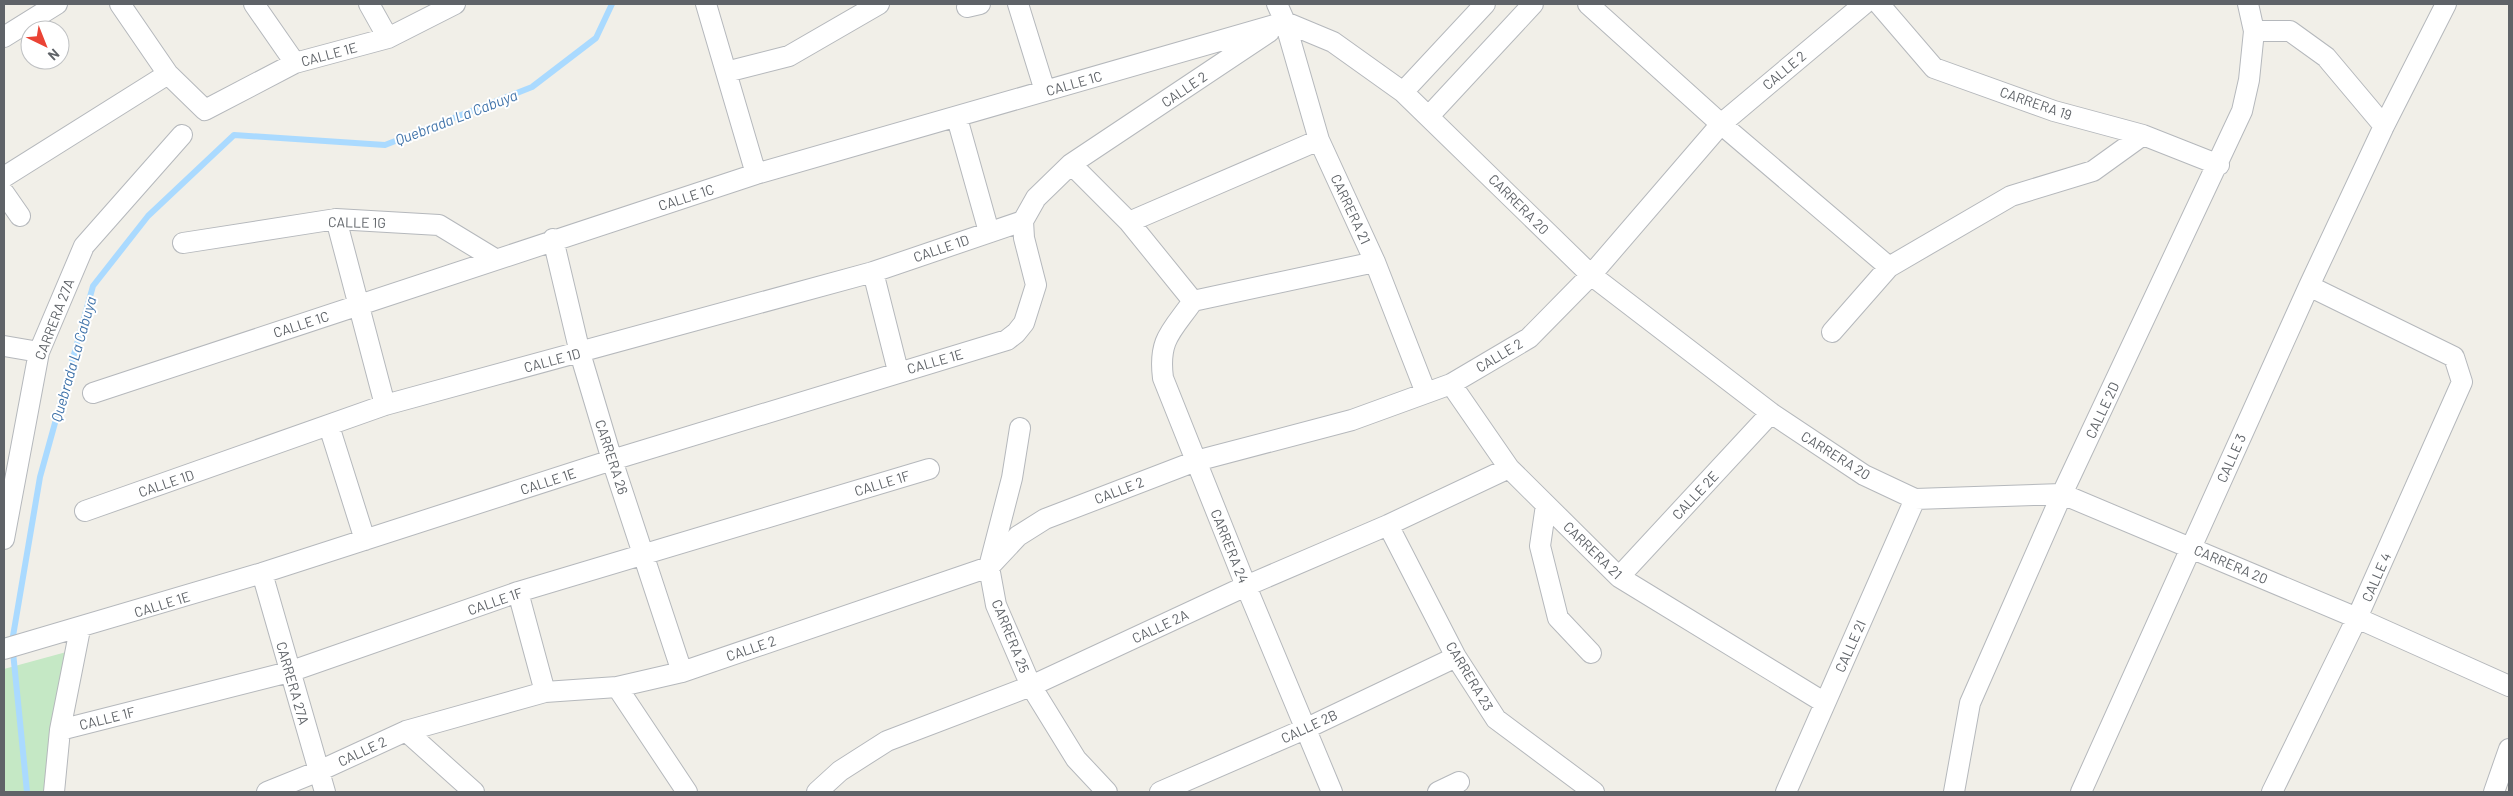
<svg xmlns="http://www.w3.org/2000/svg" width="2513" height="796" font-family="Barlow,sans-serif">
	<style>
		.green { fill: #c5e8c5 }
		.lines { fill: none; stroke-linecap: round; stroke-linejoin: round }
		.stream { stroke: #aadaff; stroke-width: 6 }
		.minor-casing { stroke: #b5b8bc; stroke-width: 22 }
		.minor { stroke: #fff; stroke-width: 20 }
		.labels { text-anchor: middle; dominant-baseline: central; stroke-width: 4; stroke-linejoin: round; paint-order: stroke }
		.street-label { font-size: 14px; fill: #5f6368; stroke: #fff }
		.water-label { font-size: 15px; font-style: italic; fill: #4174aa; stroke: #fff }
	</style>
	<rect width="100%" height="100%" fill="#f1efe8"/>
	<path class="green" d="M70 651 47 792H4V669Z"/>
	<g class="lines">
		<path class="stream" d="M27 792 12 642 40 477 93 286 148 216 234 135 385 145 532 87 596 38 612 4"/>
		<g class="minor-casing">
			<path id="minor" d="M120 4 168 74 205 110 295 63 388 38 455 4
				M254 4 295 63
				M369 4 388 38
				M706 4 756 174
				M1018 4 1045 91
				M1277 4 1285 22 1319 140 1375 262 1426 393
				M1588 4 1721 124 1889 267
				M1879 4 1934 68 2054 111 2143 135 2219 165
				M967 7 980 4
				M1285 22 1333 42 1403 92 1591 275 1771 413 1864 475 1915 499 2062 494 2357 618 2509 686
				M2254 31H2290L2326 57 2384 126
				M4 37 57 4
				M726 72 789 56 879 4
				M1403 92 1485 4
				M1429 116 1533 4
				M957 118 989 232
				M1071 164 1129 222 1193 301
				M4 177 168 74
				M4 193 20 216
				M336 219 385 405
				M1023 221 1036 198 1071 164 1269 32
				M1129 222 1319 140
				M553 239 580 353 612 460 682 672
				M183 243 336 219 439 225 495 259
				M873 272 898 371
				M1193 301C1172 331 1158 339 1163 378L1246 586 1332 792
				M1193 301 1375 262
				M1832 332 1889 267 2011 196 2093 171 2143 135
				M4 346 39 352
				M1451 384 1509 468 1619 577 1825 703
				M93 393 756 174 1285 22
				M329 426 365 540
				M1020 428 1012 478 989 567 996 605 1031 686 1076 759 1107 792
				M1546 505 1540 546 1558 618 1591 653
				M85 511 385 405 873 272 1023 221
				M1388 525 1456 657 1496 719 1594 792
				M4 539 39 352 84 246 182 135
				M262 573 325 792
				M1619 577 1771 413
				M518 592 545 692
				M4 649 262 573 612 460 1007 340 1016 333 1024 323 1036 285 1024 238 1023 221
				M617 687 687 792
				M60 730 289 672 518 592 929 469
				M406 731 474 792
				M54 792 60 730 80 629
				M267 792 319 771 406 731 545 692 617 687 682 672 989 567 1018 536 1045 519 1196 461 1352 420 1451 384 1529 338 1591 275 1721 124 1864 4
				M817 792 840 771 887 741 1031 686 1246 586 1388 525 1509 468
				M1160 792 1305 729 1456 657
				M1438 792 1459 782
				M1786 792 1915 499
				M1954 792 1970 703 2062 494 2242 111 2249 80 2254 31 2248 4
				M2081 792 2309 286 2384 126 2446 4
				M2272 792 2357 618 2462 382 2454 357 2309 286
				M2494 792 2509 749"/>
		</g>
		<use href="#minor" class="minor"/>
	</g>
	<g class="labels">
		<g class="street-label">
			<text transform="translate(329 54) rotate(-15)">CALLE 1E</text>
			<text transform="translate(1784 70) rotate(-40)">CALLE 2</text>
			<text transform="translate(1074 83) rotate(-16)">CALLE 1C</text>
			<text transform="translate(1184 89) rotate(-34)">CALLE 2</text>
			<text transform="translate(2036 103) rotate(19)">CARRERA 19</text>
			<text transform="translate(686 197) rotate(-18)">CALLE 1C</text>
			<text transform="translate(1519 204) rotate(45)">CARRERA 20</text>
			<text transform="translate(1351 209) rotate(65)">CARRERA 21</text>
			<text transform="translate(357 222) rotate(1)">CALLE 1G</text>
			<text transform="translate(941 248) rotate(-19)">CALLE 1D</text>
			<text transform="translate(54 319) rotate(-69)">CARRERA 27A</text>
			<text transform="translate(301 324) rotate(-18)">CALLE 1C</text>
			<text transform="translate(1499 355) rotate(-31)">CALLE 2</text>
			<text transform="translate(552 360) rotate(-15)">CALLE 1D</text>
			<text transform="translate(935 361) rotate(-16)">CALLE 1E</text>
			<text transform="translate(2102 410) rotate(-65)">CALLE 2D</text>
			<text transform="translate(1836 455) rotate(32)">CARRERA 20</text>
			<text transform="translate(612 457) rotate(72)">CARRERA 26</text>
			<text transform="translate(2231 458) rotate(-66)">CALLE 3</text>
			<text transform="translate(548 481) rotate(-18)">CALLE 1E</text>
			<text transform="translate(166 483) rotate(-19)">CALLE 1D</text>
			<text transform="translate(882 483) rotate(-17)">CALLE 1F</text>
			<text transform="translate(1119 490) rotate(-21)">CALLE 2</text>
			<text transform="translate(1695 495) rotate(-47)">CALLE 2E</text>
			<text transform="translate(1230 546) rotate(68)">CARRERA 24</text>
			<text transform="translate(1593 550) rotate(44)">CARRERA 21</text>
			<text transform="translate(2231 564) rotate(23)">CARRERA 20</text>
			<text transform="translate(2376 577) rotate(-66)">CALLE 4</text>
			<text transform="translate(495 601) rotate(-19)">CALLE 1F</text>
			<text transform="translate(162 604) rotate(-17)">CALLE 1E</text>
			<text transform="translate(1160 626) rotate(-25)">CALLE 2A</text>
			<text transform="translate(1011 636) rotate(68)">CARRERA 25</text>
			<text transform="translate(1850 646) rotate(-66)">CALLE 2I</text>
			<text transform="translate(751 648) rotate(-19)">CALLE 2</text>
			<text transform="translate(1470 676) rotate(59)">CARRERA 23</text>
			<text transform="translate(293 683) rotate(74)">CARRERA 27A</text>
			<text transform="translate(107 718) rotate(-14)">CALLE 1F</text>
			<text transform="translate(1309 726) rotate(-25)">CALLE 2B</text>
			<text transform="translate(362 751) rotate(-25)">CALLE 2</text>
		</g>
		<g class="water-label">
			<text transform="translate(456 117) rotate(-21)">Quebrada La Cabuya</text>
			<text transform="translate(73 359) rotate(-74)">Quebrada La Cabuya</text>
		</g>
	</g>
	<rect width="2513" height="796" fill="none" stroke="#5f6368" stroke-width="10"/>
	<g transform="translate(45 45) rotate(137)"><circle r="24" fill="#ffffff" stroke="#bfc1c3"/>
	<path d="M0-4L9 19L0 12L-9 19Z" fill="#ea4335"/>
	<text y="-8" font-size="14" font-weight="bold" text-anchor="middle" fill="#5f6368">N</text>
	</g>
</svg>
